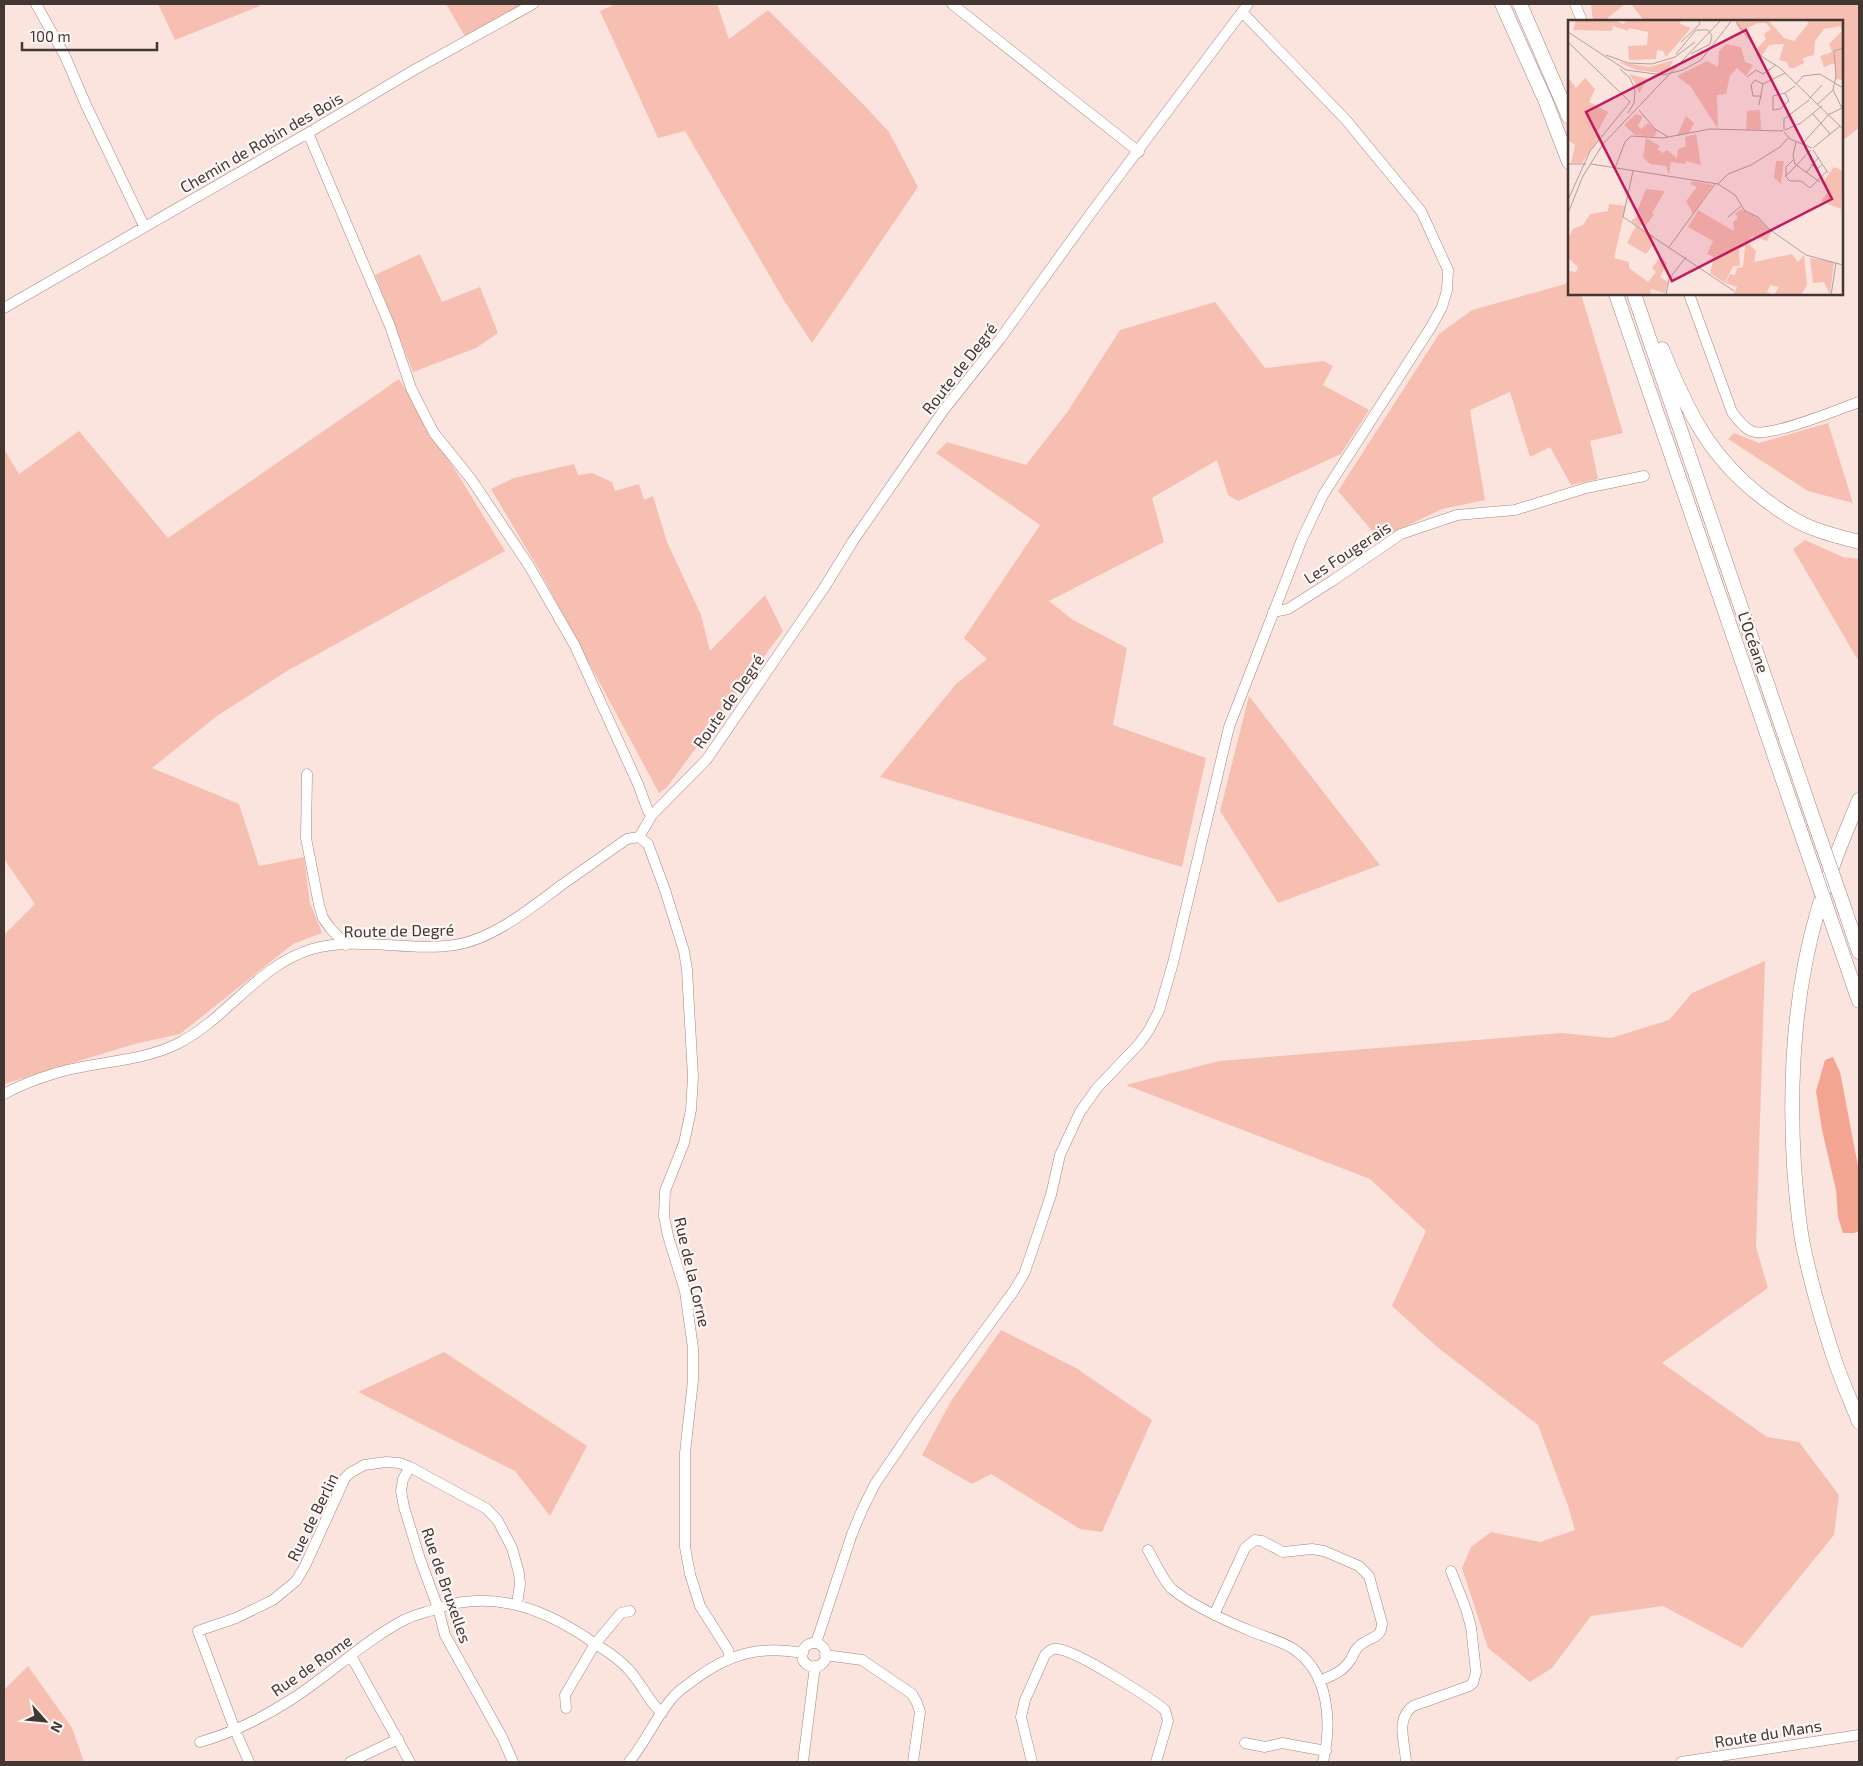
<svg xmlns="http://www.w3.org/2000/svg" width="1863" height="1766" font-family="'Exo 2',sans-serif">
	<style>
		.green { fill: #f6bfb1 }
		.water { fill: #f4a591 }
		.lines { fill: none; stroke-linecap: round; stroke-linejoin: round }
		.minor-casing { stroke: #a28781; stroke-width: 11 }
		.highway-casing { stroke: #a28781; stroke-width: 15 }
		.minor { stroke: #fff; stroke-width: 10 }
		.highway { stroke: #fff; stroke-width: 14 }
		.highway-bridge-casing { stroke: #a28781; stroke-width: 15; stroke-linecap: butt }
		.highway-bridge { stroke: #fff; stroke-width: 14 }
		.labels { text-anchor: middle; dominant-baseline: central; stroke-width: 4.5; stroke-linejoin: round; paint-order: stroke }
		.street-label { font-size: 16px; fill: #433734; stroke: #fcf6f4 }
		.inset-road { fill: none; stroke: #b29f9a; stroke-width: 1 }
		.view { fill: #c2185b; fill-opacity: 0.15; stroke: #c2185b; stroke-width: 2.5 }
		.inset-edge { fill: none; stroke: #433734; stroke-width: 2.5 }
	</style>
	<rect width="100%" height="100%" fill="#fce4de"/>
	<path class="green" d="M158 4H259L260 6 175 40Z
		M446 4H537L469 43Z
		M616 4H717L729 39 768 10 862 103 889 132 918 187 812 343 785 302 685 131 658 138 600 11Z
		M1591 4H1625L1604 21H1593Z
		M1631 4H1859V128L1842 141V21H1644Z
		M420 254 442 302 480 287 498 333 476 348 413 372 375 275Z
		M1569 283V294H1581L1623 433 1590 441 1598 479 1571 485 1550 447 1530 457 1510 392 1470 410 1485 500 1442 509 1379 539 1338 491 1439 334 1472 310Z
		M1215 302 1265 368 1323 361 1333 366 1323 385 1369 410 1341 454 1238 501 1228 495 1217 460 1152 498 1164 542 1049 601 1073 620 1127 648 1113 725 1206 758 1182 867 880 777 956 684 987 659 964 638 1040 525 936 453 947 442 1026 465 1068 411 1120 330Z
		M399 379 505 551 287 671 217 716 152 768 239 804 259 866 304 857 310 903 322 933 293 944 180 1034 134 1044 4 1084V935L35 904 4 859V449L19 474 79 431 168 538Z
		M1828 423 1853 503 1808 491 1728 439 1734 433 1759 443Z
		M574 464 578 475 592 473 612 482 615 491 639 484 644 500 653 496 667 542 701 615 710 651 765 595 783 631 667 787 659 793 538 568 491 489 514 478Z
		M1805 540 1843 557 1859 559V662L1793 549Z
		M1249 696 1380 865 1278 903 1220 811Z
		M1765 961 1756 1247 1768 1288 1662 1363 1767 1437 1799 1442 1839 1495 1834 1535 1742 1648 1663 1606 1591 1616 1552 1668 1530 1682 1488 1648 1462 1568 1471 1547 1491 1532 1540 1542 1575 1530 1568 1506 1538 1425 1436 1346 1392 1306 1426 1231 1370 1179 1126 1085 1219 1061 1562 1033 1611 1038 1669 1020 1692 993Z
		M1001 1330 1076 1368 1152 1420 1102 1532 1080 1529 991 1474 972 1484 922 1455 951 1401Z
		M444 1352 587 1446 550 1516 515 1471 358 1392Z
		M28 1666 72 1728 84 1762H4V1690Z"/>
	<path class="water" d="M1833 1057 1840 1072 1859 1171V1231L1854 1233H1843L1838 1217 1836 1190 1822 1130 1816 1091 1825 1060Z"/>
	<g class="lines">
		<g class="minor-casing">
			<path id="minor" d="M36 4 65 56 86 105 144 226
				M952 4 1139 152
				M1575 4 1582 21
				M308 133 390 326 411 388 422 410 434 433 471 479 528 564 575 646 638 784 648 811 652 815
				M1689 294 1732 412C1737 419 1743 427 1751 431 1769 439 1839 409 1859 402
				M4 308 308 133 414 70 533 4
				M1273 612 1288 609 1332 581 1401 534 1457 515 1515 510 1586 488 1644 476
				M307 774 306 838 319 905 323 918 330 928 346 945
				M639 837 648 844 665 890 684 951 687 970 693 1077 691 1110 684 1143 665 1191 664 1216 668 1236 685 1291 693 1348V1380L685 1453V1547L690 1574 700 1606 728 1650 730 1658
				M4 1094C19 1086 36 1079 53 1074 93 1061 138 1063 177 1044 227 1019 258 965 312 949 358 936 409 952 455 945 494 939 532 907 563 884 584 869 606 854 627 839L639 837 652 815 707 759 824 588 853 541 943 411 1000 339 1091 213 1248 4
				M410 1467 403 1479 401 1491 404 1507 420 1559 438 1608 445 1635 502 1737 513 1762
				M1148 1550C1154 1560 1164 1582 1172 1589 1194 1607 1226 1621 1253 1632 1266 1637 1280 1641 1292 1648 1330 1672 1332 1723 1323 1762
				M1214 1615 1245 1548 1255 1540 1262 1541 1283 1552 1312 1549 1324 1551 1359 1566 1369 1576 1382 1623C1382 1639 1369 1637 1359 1646 1355 1650 1353 1655 1351 1659 1343 1672 1332 1676 1319 1681
				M816 1643 852 1534 862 1510 875 1484 920 1418 1013 1292 1024 1274 1031 1254 1051 1195 1060 1155 1080 1112 1097 1088 1139 1044 1149 1030 1159 1011 1173 963 1229 727 1302 539 1323 495 1431 327 1442 307 1447 290 1448 270 1421 211 1346 120 1242 12
				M802 1655a12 12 0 1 1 24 0a12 12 0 1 1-24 0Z
				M825 1655 862 1660 912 1694 917 1703 920 1712 913 1762
				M351 1656 410 1762
				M566 1708 565 1695 595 1644 621 1613 630 1611
				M200 1742C232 1733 264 1717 292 1699 331 1674 365 1640 406 1619 417 1614 428 1612 438 1608 496 1589 547 1610 594 1643 601 1648 609 1652 616 1658 624 1664 633 1674 639 1683 646 1693 652 1705 662 1713
				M1245 1743 1265 1747 1282 1743 1326 1751
				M249 1762 235 1730 198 1631 236 1618 273 1600 296 1581 305 1566 345 1478 350 1473 364 1465 386 1462 399 1463 410 1467 487 1509 498 1521 512 1548 519 1573 520 1584 517 1604
				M350 1762 398 1739
				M629 1762C646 1742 656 1716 674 1696 680 1689 688 1685 695 1679 729 1654 760 1645 803 1653
				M803 1762 815 1666
				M1032 1762 1021 1717 1025 1700 1045 1655C1049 1651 1052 1648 1058 1649 1077 1651 1149 1697 1165 1710L1168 1721 1156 1762
				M1406 1762C1405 1742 1395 1719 1413 1706L1469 1686 1473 1683 1476 1672 1471 1627 1466 1609 1451 1571
				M1681 1762 1859 1735"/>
		</g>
		<g class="highway-casing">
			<path id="highway" d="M1502 4 1546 102 1569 162
				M1520 4 1569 117
				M1616 294 1799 827
				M1634 294 1814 821
				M1662 349C1687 410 1709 457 1763 498 1776 508 1790 518 1805 525 1822 533 1841 537 1859 542
				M1859 800C1844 836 1829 872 1818 910 1794 992 1789 1081 1794 1166 1796 1192 1798 1219 1803 1245 1811 1282 1821 1319 1833 1355 1840 1377 1850 1399 1859 1422
				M1823 897 1859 1001
				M1846 913 1859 952"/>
		</g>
		<use href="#minor" class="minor"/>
		<use href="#highway" class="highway"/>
		<g class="highway-bridge-casing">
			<path id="highway-bridge" d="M1814 821 1846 913
				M1799 827 1823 897"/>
		</g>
		<use href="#highway-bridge" class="highway-bridge"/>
	</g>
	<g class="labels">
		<g class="street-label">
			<text transform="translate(261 142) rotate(-30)">Chemin de Robin des Bois</text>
			<text transform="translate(959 368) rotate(-52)">Route de Degré</text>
			<text transform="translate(1347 552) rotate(-33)">Les Fougerais</text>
			<text transform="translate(1754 642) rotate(71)">L’Océane</text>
			<text transform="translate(728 701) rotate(-55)">Route de Degré</text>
			<text transform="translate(399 930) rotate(-1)">Route de Degré</text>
			<text transform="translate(693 1272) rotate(77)">Rue de la Corne</text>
			<text transform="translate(312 1517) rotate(-64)">Rue de Berlin</text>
			<text transform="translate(447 1585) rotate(71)">Rue de Bruxelles</text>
			<text transform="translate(311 1665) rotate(-35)">Rue de Rome</text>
			<text transform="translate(1768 1733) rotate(-9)">Route du Mans</text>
		</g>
	</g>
	<g transform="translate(1568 20)">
		<rect width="275" height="275" fill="#fce4de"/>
		<path d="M8 0H47L55 4 59 0H113L112 4 123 8 98 37 95 31 89 30 88 39 65 40H61L60 26 79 25 80 12 61 8 60 11 45 6 44 11 5 10ZM171 0H200L216 18 226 21 240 4 239 0H275V60L267 59V43L256 47 252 36 264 32 261 24 274 11 272 6 256 9 247 21 246 35 235 38 236 43 226 48H221L219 42 211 40 216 24 201 25 193 37 187 30 198 19 196 14 203 9 198 3H190L173 11 168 4ZM158 24 173 27 177 42 185 45 178 56 169 48 162 56 158 74 149 75 150 109 123 67 109 56 139 41 150 47 151 31ZM106 40 100 49 92 53 69 50 50 42 82 47ZM61 54 80 59 71 73 66 61ZM0 57 8 68 17 58 27 69 21 82 40 92 29 113 33 115 14 143H3L7 125 0 120ZM192 90 193 110 178 109 179 91ZM68 94 75 96 70 106 73 109 80 103 89 111 86 117 67 115 56 105ZM118 96 126 103 121 113 109 116ZM128 114 133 145 118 141 117 144 103 142 101 155 98 146 82 144 75 137 78 118 92 126 89 129 95 133 99 130 109 138 110 129 118 126 117 117ZM208 141H216L213 164 206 158ZM266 147 275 151 273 189 253 181 261 170 254 163ZM125 161 145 165 125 194 118 181 129 167 122 164ZM78 169 97 171 84 193 86 195 77 206 74 204 71 207 63 201 73 193 69 191ZM41 184 58 186 46 238 61 242V248L80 262 88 252 84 248 92 237 99 243 92 257 100 262 97 273 83 269 82 275H0V251L8 252 10 247 0 238 1 217 5 209 15 205 22 194 40 191ZM173 189 189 197 203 212 199 221 184 216 180 223 188 231 186 242 224 234 230 242 236 235 239 265 233 275H206L211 267 202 265 199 272 205 275H165L169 267 158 263 162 254 167 255 169 248 175 247 177 226 171 229 172 246H165L157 263 142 253 146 237 139 234 145 221 120 207 130 190 166 211 165 202 170 198 167 194ZM68 206 86 216 82 222 85 225 78 234 59 223ZM242 238 266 242 262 275 256 262 245 263Z" fill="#f6bfb1"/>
		<path class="inset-road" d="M167 0 193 36 212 48 275 109M0 12 58 50 95 55 115 50 133 40 164 0M0 22 62 82 22 131 0 180M113 22 132 4 130 0M108 34 128 10H140L144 16 142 24 123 34M38 35 60 43 84 44 107 37 127 22M52 49 62 58 67 70 66 83 60 93M179 57 188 50 195 54 208 45M228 64 235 56 252 54 275 68M217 73 221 81 212 89 205 90V76L217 73 227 66M194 76H185L183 65 187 60 195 64M241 79 254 65M250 84 265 70 268 56 266 31 275 28M191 85 195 64 217 53M71 90 87 109 100 117M245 94 262 114M262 94 274 88 265 70M216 110V99L241 80M217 110 233 103 254 86M216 112 222 119 244 128M228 122 225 135 227 144 252 162M235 123 262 93M245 128 272 106M245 130 260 153M225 140 218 147V157L222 161H233L242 168 259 151M0 144H18M23 144 150 164 167 175 177 191 190 197 201 209 238 235 275 245M243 144 249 149 255 144M47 148 57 122 63 116 95 118 142 109 215 111M65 151 55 197 166 271M238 153 251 137M218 156 243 130M150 164 160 154 183 145 212 127 220 118M0 193 15 156 35 124 153 0M160 197 173 186M101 227 147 164M98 275 101 259 118 237M263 275 268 243"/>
		<path class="view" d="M178 10 264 179 104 261 18 92Z"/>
		<rect width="275" height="275" class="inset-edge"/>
	</g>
	<rect width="1863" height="1766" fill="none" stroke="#433734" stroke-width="10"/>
	<g transform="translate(45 1721) rotate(117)" stroke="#fcf6f4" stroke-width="4" paint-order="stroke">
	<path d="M0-4L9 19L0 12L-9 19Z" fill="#433734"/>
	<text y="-8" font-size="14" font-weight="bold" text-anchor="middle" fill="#433734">N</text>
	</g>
	<path d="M22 42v8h135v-8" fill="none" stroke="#433734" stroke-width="2.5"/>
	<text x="30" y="42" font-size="15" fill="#433734" stroke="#fcf6f4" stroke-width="4" paint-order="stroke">100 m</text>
</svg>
